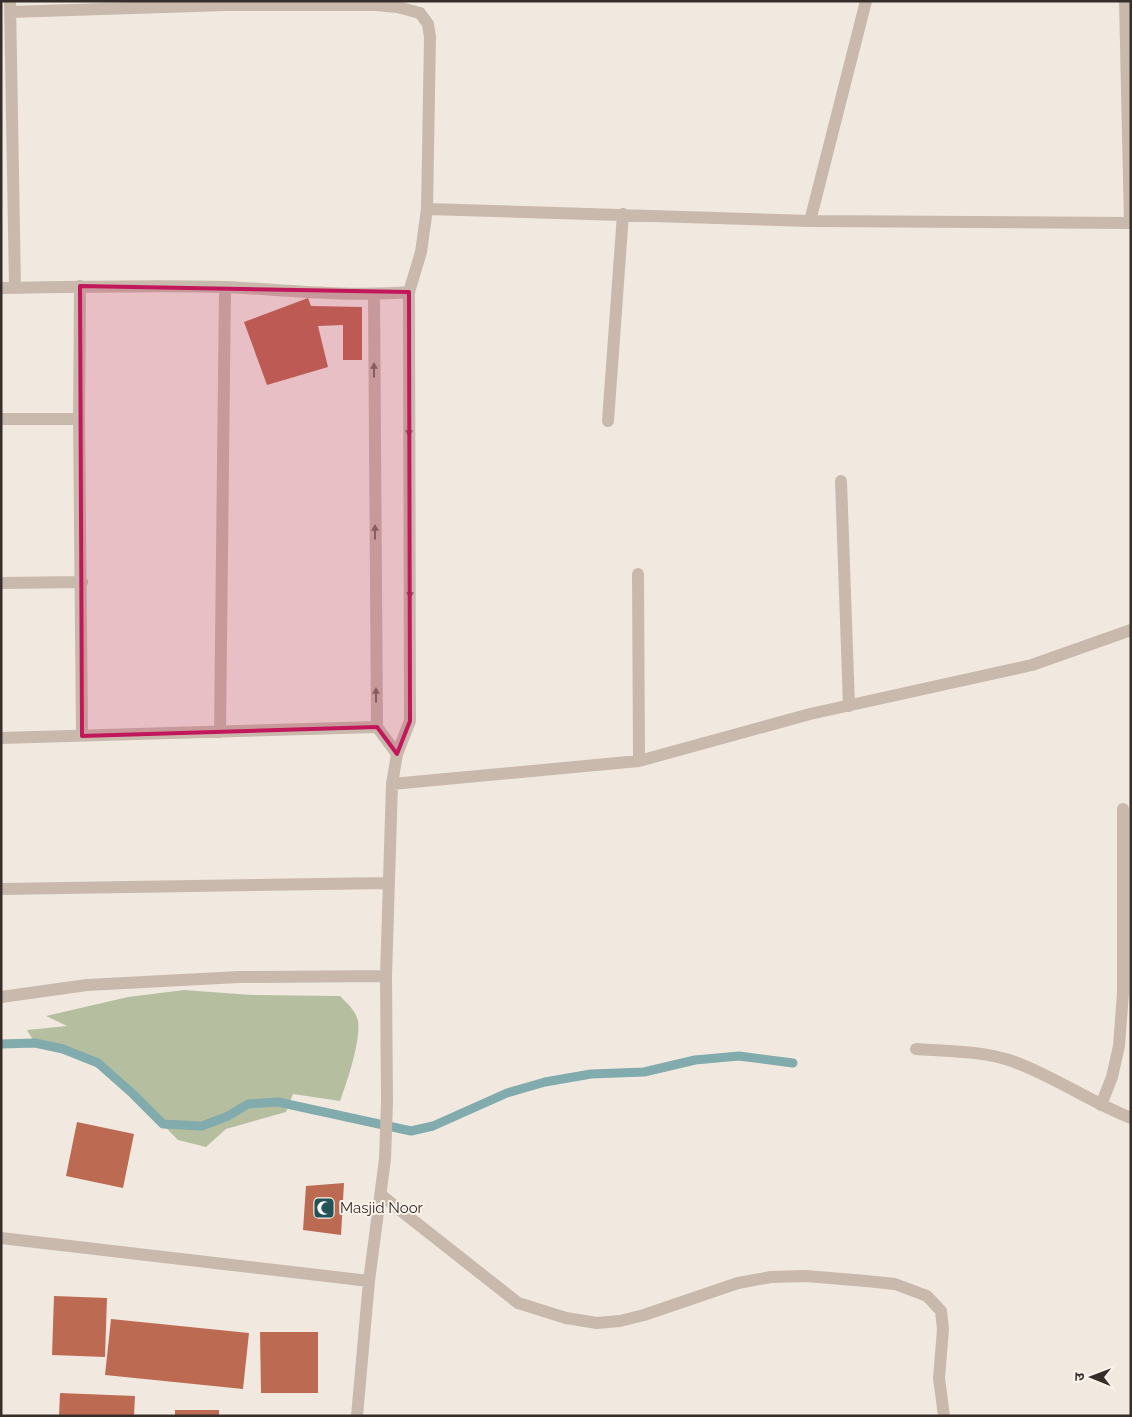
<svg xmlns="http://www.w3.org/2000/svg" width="1132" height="1417" font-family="Raleway,'Noto Sans Devanagari',sans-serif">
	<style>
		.green { fill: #b5bfa0 }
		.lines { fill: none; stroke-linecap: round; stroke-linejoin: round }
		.stream { stroke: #81abac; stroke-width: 9 }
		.building { fill: #bc6b52 }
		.minor { stroke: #c9b9ac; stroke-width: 12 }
		.oneway { fill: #796d64 }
		.marked { fill: #c2185b; fill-opacity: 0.2; stroke: #c2185b; stroke-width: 4; stroke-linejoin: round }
		.labels { text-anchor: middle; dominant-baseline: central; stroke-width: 4; stroke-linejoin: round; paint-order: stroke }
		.poi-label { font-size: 15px; fill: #372e2a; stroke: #f9f3ec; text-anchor: start }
	</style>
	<rect width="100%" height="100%" fill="#f1e9e0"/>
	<path class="green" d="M184 990 252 995 340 996C347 1003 356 1011 358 1021 361 1041 347 1082 340 1101L293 1094 286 1112 226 1129 206 1147 178 1140 133 1094 98 1063 63 1049 35 1043 27 1030 67 1026 46 1016 128 997Z"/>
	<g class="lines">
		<path class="stream" d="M1 1044 35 1043 63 1049 98 1063 133 1094 163 1124 202 1126 228 1116 248 1104 278 1102 411 1131 433 1126 507 1093 545 1082 591 1074 644 1072 695 1060 739 1056 793 1063"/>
	</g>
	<path class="building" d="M308 298 311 306 362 307V360H343V325L318 326 328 367 267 385 244 322Z
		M77 1122 134 1134 123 1188 66 1176Z
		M344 1183 341 1235 303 1230 306 1186Z
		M54 1296 107 1298 105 1357 52 1355Z
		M111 1319 249 1333 243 1389 105 1375Z
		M260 1332H318V1393H261Z
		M60 1393 135 1396 134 1416H59Z
		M175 1410H219V1416H175Z"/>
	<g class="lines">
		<path class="minor" d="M10 1 15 288
			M1125 1 1130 223
			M427 209 810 221 1131 223
			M810 221 866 1
			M80 286 79 419 82 736
			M1 288C76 287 151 285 226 287 287 290 348 297 409 292L421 252 427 209 430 37 428 24 420 13 397 7 376 5H226L10 12
			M374 295 377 727 397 754
			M1 419H79
			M608 421 623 214
			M841 481 849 706
			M638 574 639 761
			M1 583 82 582
			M220 732 225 287
			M1 738 377 727
			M392 784 639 761 810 714 1032 665 1131 630
			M1 889 388 883
			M1 997 87 985 239 977 386 976
			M916 1049C948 1051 983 1051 1012 1061 1054 1076 1090 1102 1131 1118
			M1101 1105 1112 1077 1119 1046 1123 993V809
			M381 1195 518 1303 566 1318 597 1323 620 1321 644 1315 738 1283 771 1277 806 1276 866 1281 895 1284 927 1296 941 1311 943 1329 939 1378 944 1416
			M1 1238 369 1281
			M357 1416 369 1281 385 1159 387 1102 386 976 392 784 397 754 410 721 409 292"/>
	</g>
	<defs><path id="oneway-solid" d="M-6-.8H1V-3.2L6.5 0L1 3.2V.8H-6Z" transform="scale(1.25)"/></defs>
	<g class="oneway">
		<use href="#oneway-solid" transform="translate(374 370) rotate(-90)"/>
		<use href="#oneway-solid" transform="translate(409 429) rotate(90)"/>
		<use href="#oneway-solid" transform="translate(375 532) rotate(-90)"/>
		<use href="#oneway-solid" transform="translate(410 591) rotate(90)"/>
		<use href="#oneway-solid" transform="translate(376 695) rotate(-90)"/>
	</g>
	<path class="marked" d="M80 286 409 292 410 721 397 754 377 727 82 736Z"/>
	<defs>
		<g id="mosque-square" transform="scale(1.125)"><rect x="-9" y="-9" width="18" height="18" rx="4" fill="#235356" stroke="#f9f3ec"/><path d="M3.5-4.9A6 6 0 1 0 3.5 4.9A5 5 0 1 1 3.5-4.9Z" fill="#fff"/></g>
	</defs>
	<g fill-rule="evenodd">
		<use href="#mosque-square" x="324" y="1208"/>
	</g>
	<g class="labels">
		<g class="poi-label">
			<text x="340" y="1208">Masjid Noor</text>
		</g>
	</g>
	<rect width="1132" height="1417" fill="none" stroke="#372e2a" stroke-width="5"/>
	<g transform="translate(1092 1377) rotate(271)" stroke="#f9f3ec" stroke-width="4" paint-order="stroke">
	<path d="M0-4L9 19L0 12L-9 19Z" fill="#372e2a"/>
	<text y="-8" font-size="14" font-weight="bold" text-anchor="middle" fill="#372e2a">उ</text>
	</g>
</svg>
